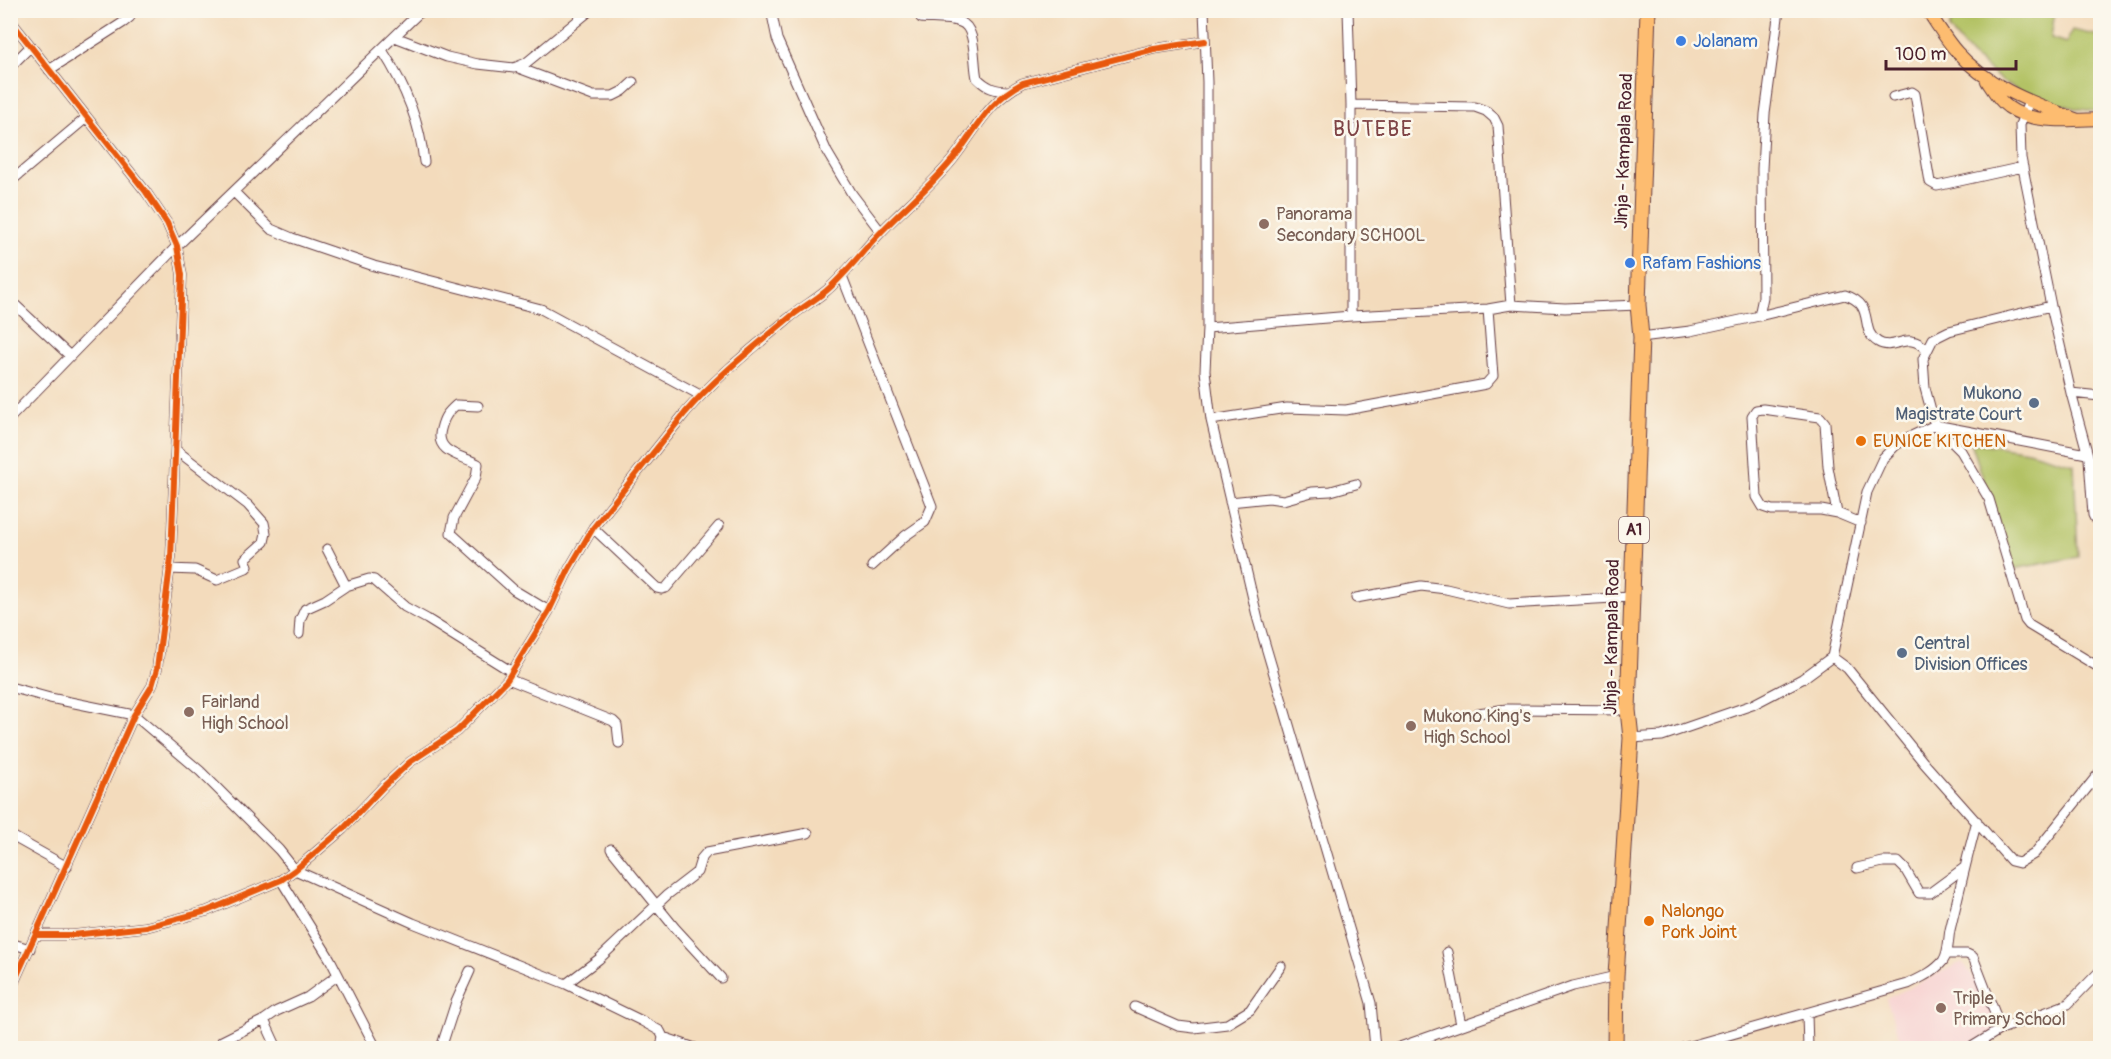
<svg xmlns="http://www.w3.org/2000/svg" width="2111" height="1059" font-family="Pangolin,sans-serif">
	<style>
		.built { fill: #f7d0d0 }
		.green { fill: #b3c265; stroke: #7e7048; stroke-width: 1.5 }
		.lines { fill: none; stroke-linecap: round; stroke-linejoin: round }
		.minor-casing { stroke: #633b41; stroke-width: 11 }
		.major-casing { stroke: #633b41; stroke-width: 14 }
		.highway-casing { stroke: #633b41; stroke-width: 17 }
		.minor { stroke: #fff; stroke-width: 9 }
		.major { stroke: #fdbc70; stroke-width: 12 }
		.highway { stroke: #fdbc70; stroke-width: 15 }
		.cycleway-casing { stroke: #fbf7ec; stroke-width: 10 }
		.cycleway { stroke: #e8590c; stroke-width: 6 }
		.shop-dot { fill: #3f7fe0; stroke: #fbf7ec; stroke-width: 2 }
		.education-dot { fill: #8d6e63; stroke: #fbf7ec; stroke-width: 2 }
		.service-dot { fill: #5c6f8a; stroke: #fbf7ec; stroke-width: 2 }
		.food-dot { fill: #e8710a; stroke: #fbf7ec; stroke-width: 2 }
		.labels { text-anchor: middle; dominant-baseline: central; stroke-width: 5; stroke-linejoin: round; paint-order: stroke }
		.shield { fill: #fbf7ec; stroke: #7f6065; stroke-width: 1.5 }
		.shield-label { font-size: 16px; font-weight: bold; fill: #4a1f2b }
		.shop-label { font-size: 18px; fill: #366cbe; stroke: #fbf7ec; text-anchor: start }
		.street-label { font-size: 18px; fill: #4a1f2b; stroke: #fbf7ec }
		.education-label { font-size: 18px; fill: #785e54; stroke: #fbf7ec; text-anchor: start }
		.service-label { font-size: 18px; fill: #4e5e75; stroke: #fbf7ec; text-anchor: end }
		.food-label { font-size: 18px; fill: #c56008; stroke: #fbf7ec; text-anchor: start }
		.quarter-label { font-size: 21px; letter-spacing: 1.5px; fill: #7f4446; stroke: #fbf7ec }
	</style>
	<rect width="100%" height="100%" fill="#fbf7ec"/>
	<filter id="ink" filterUnits="userSpaceOnUse"><feTurbulence type="fractalNoise" baseFrequency=".0167" numOctaves="2"/><feDisplacementMap in="SourceGraphic" scale="12" xChannelSelector="R" yChannelSelector="G"/><feConvolveMatrix kernelMatrix="1 2 1 2 8 2 1 2 1" color-interpolation-filters="sRGB"/></filter>
	<filter id="wash" filterUnits="userSpaceOnUse"><feTurbulence type="fractalNoise" baseFrequency=".008" numOctaves="4" result="noise"/><feDisplacementMap in="SourceGraphic" scale="24" xChannelSelector="R" yChannelSelector="G"/><feGaussianBlur stdDeviation="1.35" result="paint"/><feColorMatrix in="noise" values="0 0 0 0 0 0 0 0 0 0 0 0 0 0 0 0 0 1.4 0 .05"/><feComposite in="paint" operator="in"/></filter>
	<g filter="url(#wash)">
		<rect width="100%" height="100%" fill="#f3dbbc"/>
		<path class="built" d="M1962 962 1985 992 1998 1018 1992 1032 1963 1048H1903L1886 999Z"/>
		<path class="green" d="M1954 11H2055L2051 38 2066 43 2072 30 2100 36V112L2074 108 2020 92 2003 82 1971 55 1949 29Z
			M1971 442 2028 451 2074 464 2078 557 2013 569Z"/>
	</g>
	<g filter="url(#ink)">
		<g class="lines">
			<g class="minor-casing">
				<path id="minor" d="M771 10 777 39 827 152 852 194 881 232
					M1204 10 1207 82V328L1205 371 1211 420 1258 620 1371 1003 1375 1048
					M1348 10 1351 105V316
					M921 18C933 19 948 18 960 22 977 27 973 62 977 78 987 88 995 91 1009 91
					M10 20 146 192 167 223 177 246 182 275 171 558 157 669 152 686 134 715 10 991
					M395 37 447 57 478 64 514 68 526 63 587 13
					M382 50C404 84 420 121 424 162
					M10 67 31 46
					M516 67 593 96H613L623 91 633 82
					M49 70 124 22 130 17 127 10
					M1893 97 1912 92 1915 94 1930 182 1937 186 2023 167
					M2029 101 2020 125 2021 158 2051 306 2071 393 2089 459 2093 515 2095 519 2100 521
					M1351 105 1475 107 1486 111 1494 118 1498 126 1511 305
					M10 182 86 118
					M234 192 271 229 292 238 374 266 541 309 700 395
					M842 276 932 506 925 522 905 536 872 566
					M10 300 70 356
					M2051 306 1949 331 1933 339 1923 359 1925 388 1935 425 1961 451 1989 499 2025 620 2029 625 2100 668
					M1759 316 1845 295C1877 305 1858 330 1878 342 1894 352 1909 329 1926 350
					M1207 328 1351 316 1488 309 1511 305 1565 308 1638 305
					M1641 337 1690 331 1759 316 1763 297 1762 169 1765 114 1779 10
					M2071 393 2100 396
					M478 406 456 405C447 413 444 417 441 429 434 453 463 456 478 464L476 477 454 518 451 533 514 590 549 611
					M10 418 177 246 422 10
					M1211 420 1287 408 1346 410 1486 384 1493 376 1488 309
					M1230 502 1269 498 1283 500 1312 492 1331 491 1356 484
					M1837 513 1828 467 1825 423 1820 417 1763 409 1756 410 1752 416 1757 497 1763 507 1772 510H1821L1837 513 1861 523
					M593 528 657 588 662 589 666 588 719 526
					M327 549 346 586 369 579 374 580 405 607 427 619 512 672
					M169 569 195 570 217 580 246 568 248 566 245 559 264 542 266 533 264 523 248 505 176 450
					M1356 598 1421 586 1446 589 1509 604 1631 597
					M299 634 300 620 305 609 325 600 346 586
					M1832 657 1847 668 1924 763 2011 861 2019 863 2034 854 2100 772
					M508 679 613 721 617 725 619 743
					M10 687 50 698 134 715 200 771 279 850 295 870 413 923 566 984 642 1021 660 1031 663 1037 661 1048
					M1478 713 1507 709 1628 710
					M1631 738 1662 736 1752 705 1802 679 1832 657 1867 492 1883 458 1895 446 1907 438 1935 425 2087 454
					M10 835 67 867
					M611 849 675 928 721 978
					M1857 868 1883 862H1898L1905 869 1919 893H1930L1964 868
					M281 880 330 959 376 1048
					M37 935H73L146 927 207 911 281 880 295 870 343 829 384 786 410 762 457 731 507 680 549 611 569 569 593 528 685 413C715 378 753 348 789 318 801 308 814 301 826 291 847 273 863 250 882 231 905 207 932 185 953 159 976 130 988 101 1023 83L1154 49 1205 41
					M10 943 30 949
					M1447 952 1461 1025
					M1947 954H1967L1973 957 2001 1029
					M566 984 599 959 667 895 697 872 701 859 707 852 808 833
					M1135 1007 1178 1026 1194 1028 1227 1024 1250 1010 1281 966
					M1807 1014 1808 1048
					M264 1020 277 1048
					M663 1037 695 1048
					M222 1041 264 1020 277 1011 308 997 338 975
					M441 1048 456 1002 470 971
					M1397 1048 1573 986 1616 976
					M1683 1048 1908 984C1920 978 1934 972 1943 961 1949 953 1948 940 1950 930 1959 893 1967 857 1977 821
					M1970 1048 2001 1029 2068 1004 2100 971"/>
			</g>
			<g class="major-casing">
				<path id="major" d="M1927 10C1937 24 1946 40 1957 52 1989 88 2034 103 2078 120
					M1987 81C1993 90 1999 101 2008 107 2033 125 2071 120 2100 119"/>
			</g>
			<g class="highway-casing">
				<path id="highway" d="M1615 1048 1616 976 1631 738 1628 710 1641 337 1638 305 1648 10"/>
			</g>
			<use href="#minor" class="minor"/>
			<use href="#major" class="major"/>
			<use href="#highway" class="highway"/>
			<g class="cycleway-casing">
				<path id="cycleway" d="M10 20 146 192 167 223 177 246 182 275 171 558 157 669 152 686 134 715 10 991
					M37 935H73L146 927 207 911 281 880 295 870 343 829 384 786 410 762 457 731 507 680 549 611 569 569 593 528 685 413C715 378 753 348 789 318 801 308 814 301 826 291 847 273 863 250 882 231 905 207 932 185 953 159 976 130 988 101 1023 83L1154 49 1205 41"/>
			</g>
			<use href="#cycleway" class="cycleway"/>
		</g>
	</g>
	<g class="shop-dot">
		<circle cx="1681" cy="41" r="6"/>
		<circle cx="1630" cy="263" r="6"/>
	</g>
	<g class="education-dot">
		<circle cx="1264" cy="224" r="6"/>
		<circle cx="189" cy="712" r="6"/>
		<circle cx="1411" cy="726" r="6"/>
		<circle cx="1941" cy="1008" r="6"/>
	</g>
	<g class="service-dot">
		<circle cx="2034" cy="403" r="6"/>
		<circle cx="1902" cy="653" r="6"/>
	</g>
	<g class="food-dot">
		<circle cx="1861" cy="441" r="6"/>
		<circle cx="1649" cy="921" r="6"/>
	</g>
	<g class="labels">
		<rect class="shield" x="1619" y="517" width="30" height="26" rx="4.5"/>
		<g class="shield-label">
			<text x="1634" y="530">A1</text>
		</g>
		<g class="shop-label">
			<text x="1693" y="41">Jolanam</text>
			<text x="1642" y="263">Rafam Fashions</text>
		</g>
		<g class="street-label">
			<text transform="translate(1624 151) rotate(-88)">Jinja - Kampala Road</text>
			<text transform="translate(1612 637) rotate(-89)">Jinja - Kampala Road</text>
		</g>
		<g class="education-label">
			<text x="1276" y="214">Panorama<tspan x="1276" dy="21">Secondary SCHOOL</tspan></text>
			<text x="201" y="702">Fairland<tspan x="201" dy="21">High School</tspan></text>
			<text x="1423" y="716">Mukono King's<tspan x="1423" dy="21">High School</tspan></text>
			<text x="1953" y="998">Triple<tspan x="1953" dy="21">Primary School</tspan></text>
		</g>
		<g class="service-label">
			<text x="2022" y="393">Mukono<tspan x="2022" dy="21">Magistrate Court</tspan></text>
			<text x="1914" y="643" text-anchor="start">Central<tspan x="1914" dy="21">Division Offices</tspan></text>
		</g>
		<g class="food-label">
			<text x="1873" y="441">EUNICE KITCHEN</text>
			<text x="1661" y="911">Nalongo<tspan x="1661" dy="21">Pork Joint</tspan></text>
		</g>
		<g class="quarter-label">
			<text x="1373" y="129">BUTEBE</text>
		</g>
	</g>
	<rect width="2111" height="1059" fill="none" stroke="#fbf7ec" stroke-width="36"/>
	<path d="M1886 60v9h130v-9" fill="none" stroke="#4a1f2b" stroke-width="3"/>
	<text x="1895" y="60" font-size="18" fill="#4a1f2b" stroke="#fbf7ec" stroke-width="4.5" paint-order="stroke">100 m</text>
</svg>
